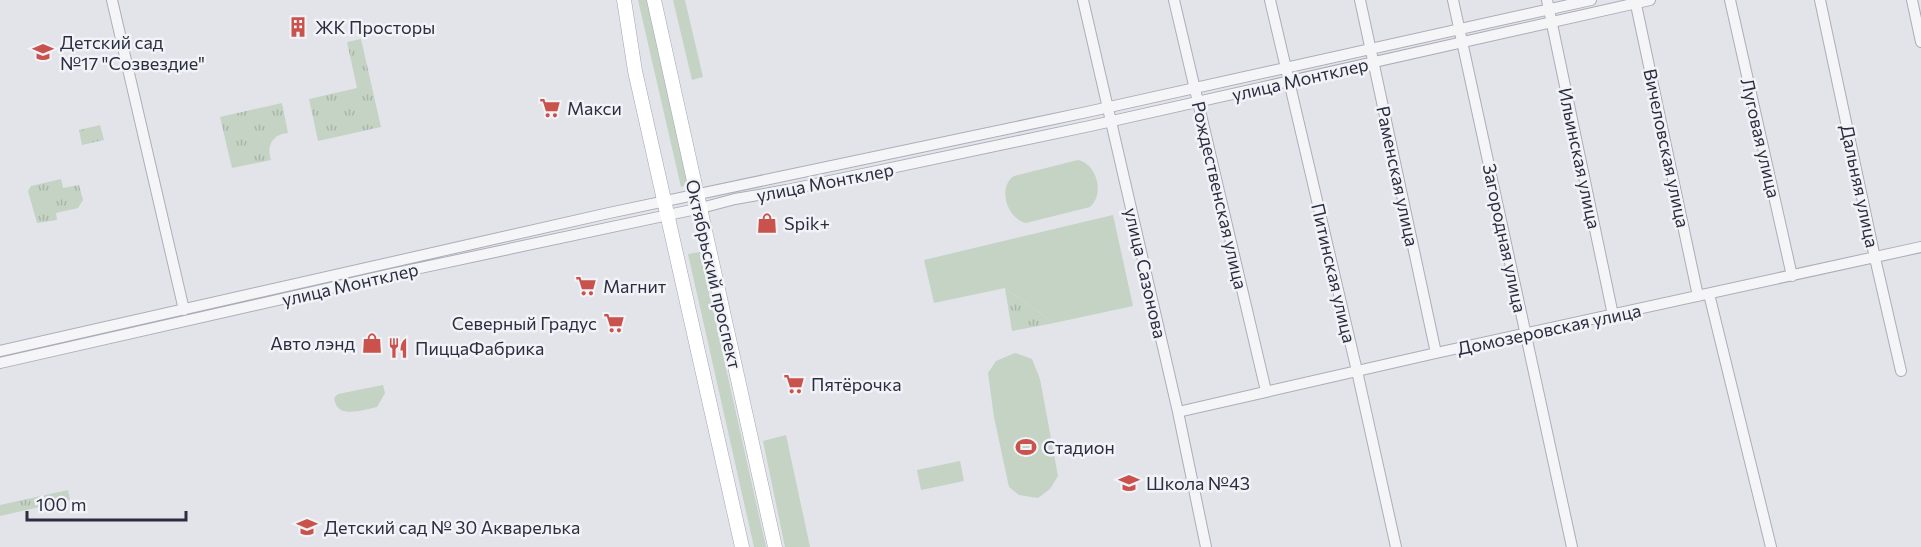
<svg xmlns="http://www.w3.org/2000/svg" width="1921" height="547" font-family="Commissioner,sans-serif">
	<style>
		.green { fill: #c4d3c3 }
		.park { fill: url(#park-tufts) }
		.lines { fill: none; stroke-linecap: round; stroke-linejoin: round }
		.minor-casing { stroke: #abadb7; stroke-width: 12 }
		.major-casing { stroke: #a2a6b5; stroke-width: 15 }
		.minor { stroke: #f5f5f8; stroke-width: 10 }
		.major { stroke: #fff; stroke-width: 14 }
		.labels { text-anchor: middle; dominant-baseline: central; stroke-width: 5; stroke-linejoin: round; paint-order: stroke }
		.poi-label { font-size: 18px; fill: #2b2e41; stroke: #f2f3f7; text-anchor: start }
		.street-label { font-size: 18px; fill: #2b2e41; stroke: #f2f3f7 }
	</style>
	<defs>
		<pattern id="park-tufts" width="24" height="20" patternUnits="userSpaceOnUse" patternTransform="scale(1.5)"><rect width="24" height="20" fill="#c4d3c3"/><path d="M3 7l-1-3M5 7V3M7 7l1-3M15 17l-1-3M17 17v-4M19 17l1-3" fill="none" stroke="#a9b5a9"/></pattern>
	</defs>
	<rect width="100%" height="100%" fill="#e2e4ea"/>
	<path class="green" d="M638 0H648L690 184 681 187Z
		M673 0H685L703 77 692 80Z
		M1078 160C1097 164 1105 194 1090 207L1026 223C1007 219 997 187 1014 176Z
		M1113 215 1133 306 1054 323 1005 288 934 303 924 260Z
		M700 252 766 547H754L688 254Z
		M1015 353 1032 359 1040 379 1058 476 1050 489 1038 498 1019 495 1009 487 994 417 988 373 996 361Z
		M383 385 385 393 377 407C366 409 339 419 335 402 333 397 335 397 338 394Z
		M786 435 810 547H785L763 441Z
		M960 461 964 481 921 490 917 470Z"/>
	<path class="park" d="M361 39 381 127 318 141 309 99 357 88 347 42Z
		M282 103 288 133C273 134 266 145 271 160L232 168 220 117Z
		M100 125 104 140 82 145 79 130Z
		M61 179 63 188 79 185 83 200 78 208 56 213 57 220 37 223 28 191 31 186Z
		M1005 288 1054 323 1012 331Z
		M68 490 70 500 0 516V505Z"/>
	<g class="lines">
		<g class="minor-casing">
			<path id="minor" d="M112 0 184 310
				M1083 0 1178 412 1206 547
				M1174 0 1266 391
				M1270 0 1357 371 1396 547
				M1360 0 1436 353
				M1453 0 1572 547
				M1547 0 1613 315
				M1635 0 1698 296
				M1730 0 1792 276
				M1820 0 1875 258 1901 371
				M1912 0 1921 42
				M1709 294 1771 547
				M0 351 609 213 1087 112 1591 0
				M0 363 392 274 701 208 735 199 787 190 1090 126 1650 0
				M1178 412 1436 353 1921 247"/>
		</g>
		<g class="major-casing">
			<path id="major" d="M624 0 635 71 742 547
				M654 0 775 547"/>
		</g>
		<use href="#minor" class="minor"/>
		<use href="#major" class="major"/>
	</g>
	<defs>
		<g id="building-bare" transform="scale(1.62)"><path d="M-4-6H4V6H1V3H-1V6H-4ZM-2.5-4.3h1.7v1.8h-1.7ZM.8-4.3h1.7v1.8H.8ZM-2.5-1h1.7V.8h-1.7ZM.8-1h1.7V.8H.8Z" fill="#ca524c" stroke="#f2f3f7" stroke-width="2.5" paint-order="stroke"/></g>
		<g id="school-bare" transform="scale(1.62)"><path d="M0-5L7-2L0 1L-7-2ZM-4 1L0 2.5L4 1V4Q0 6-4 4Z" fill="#ca524c" stroke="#f2f3f7" stroke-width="2.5" paint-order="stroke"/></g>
		<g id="supermarket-bare" transform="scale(1.62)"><path d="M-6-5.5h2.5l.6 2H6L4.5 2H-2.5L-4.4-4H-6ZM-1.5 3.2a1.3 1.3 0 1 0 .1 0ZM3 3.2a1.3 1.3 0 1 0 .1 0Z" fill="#ca524c" stroke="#f2f3f7" stroke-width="2.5" paint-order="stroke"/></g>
		<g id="shop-bare" transform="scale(1.62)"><path d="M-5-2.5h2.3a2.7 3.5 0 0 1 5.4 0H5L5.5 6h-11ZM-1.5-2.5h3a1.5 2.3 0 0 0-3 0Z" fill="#ca524c" stroke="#f2f3f7" stroke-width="2.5" paint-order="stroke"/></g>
		<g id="restaurant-bare" transform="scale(1.62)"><path d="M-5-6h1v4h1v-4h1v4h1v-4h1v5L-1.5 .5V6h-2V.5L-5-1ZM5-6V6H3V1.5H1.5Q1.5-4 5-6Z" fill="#ca524c" stroke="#f2f3f7" stroke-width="2.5" paint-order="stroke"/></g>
		<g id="stadium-bare" transform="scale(1.62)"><path d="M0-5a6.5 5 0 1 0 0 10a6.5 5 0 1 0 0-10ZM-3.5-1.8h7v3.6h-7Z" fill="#ca524c" stroke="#f2f3f7" stroke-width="2.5" paint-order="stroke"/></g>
	</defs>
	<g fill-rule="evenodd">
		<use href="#building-bare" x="298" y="27"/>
		<use href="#school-bare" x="43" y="52"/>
		<use href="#supermarket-bare" x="550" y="108"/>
		<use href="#shop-bare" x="767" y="223"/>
		<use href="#supermarket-bare" x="586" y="286"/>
		<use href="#supermarket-bare" x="614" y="323"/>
		<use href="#shop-bare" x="372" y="343"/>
		<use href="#restaurant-bare" x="398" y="348"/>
		<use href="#supermarket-bare" x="794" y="384"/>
		<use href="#stadium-bare" x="1026" y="447"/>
		<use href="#school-bare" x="1129" y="483"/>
		<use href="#school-bare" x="307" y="527"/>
	</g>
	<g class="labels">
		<g class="poi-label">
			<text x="315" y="27">ЖК Просторы</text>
			<text x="60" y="42">Детский сад<tspan x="60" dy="21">№17 "Созвездие"</tspan></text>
			<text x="567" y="108">Макси</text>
			<text x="784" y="223">Spik+</text>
			<text x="603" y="286">Магнит</text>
			<text x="597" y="323" text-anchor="end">Северный Градус</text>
			<text x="355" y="343" text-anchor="end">Авто лэнд</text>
			<text x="415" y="348">ПиццаФабрика</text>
			<text x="811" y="384">Пятёрочка</text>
			<text x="1043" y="447">Стадион</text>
			<text x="1146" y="483">Школа №43</text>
			<text x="324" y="527">Детский сад № 30 Акварелька</text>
		</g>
		<g class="street-label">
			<text transform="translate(1300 79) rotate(-13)">улица Монтклер</text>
			<text transform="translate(1761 138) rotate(77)">Луговая улица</text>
			<text transform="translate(1667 148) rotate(78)">Вичеловская улица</text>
			<text transform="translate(1580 158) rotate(78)">Ильинская улица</text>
			<text transform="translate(1398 176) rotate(78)">Раменская улица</text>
			<text transform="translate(825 182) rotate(-11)">улица Монтклер</text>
			<text transform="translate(1860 186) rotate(78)">Дальняя улица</text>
			<text transform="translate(1220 195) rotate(77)">Рождественская улица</text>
			<text transform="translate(1505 238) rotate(78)">Загородная улица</text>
			<text transform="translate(1146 273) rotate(77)">улица Сазонова</text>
			<text transform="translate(1334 273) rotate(77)">Питинская улица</text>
			<text transform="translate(714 274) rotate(77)">Октябрьский проспект</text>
			<text transform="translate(350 284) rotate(-13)">улица Монтклер</text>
			<text transform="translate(1549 329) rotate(-12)">Домозеровская улица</text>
		</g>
	</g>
	<path d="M27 511v9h159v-9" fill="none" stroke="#2b2e41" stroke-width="3"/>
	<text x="36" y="511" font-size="18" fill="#2b2e41" stroke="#f2f3f7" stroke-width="4.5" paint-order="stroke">100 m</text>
</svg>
